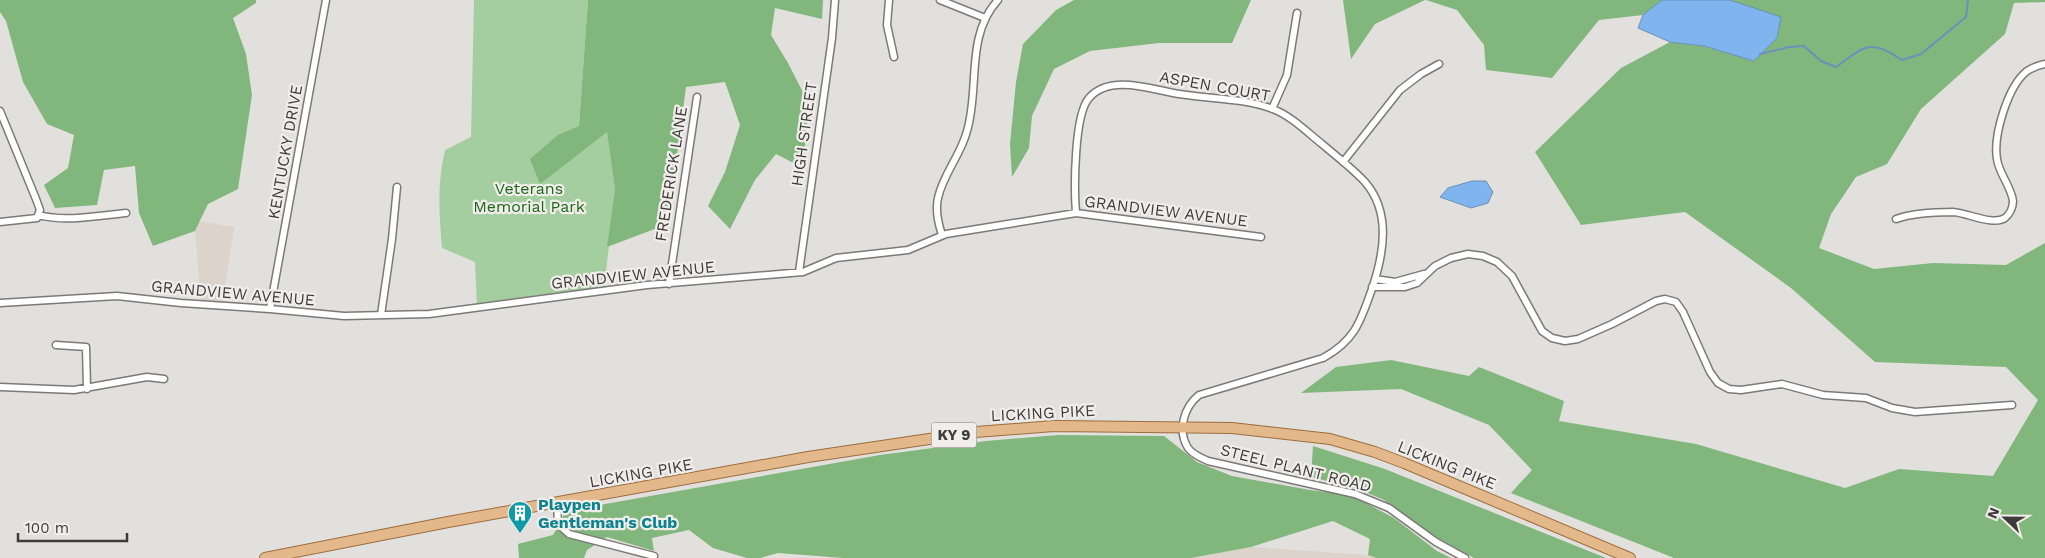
<svg xmlns="http://www.w3.org/2000/svg" width="2045" height="558" font-family="'Work Sans',sans-serif">
	<style>
		.built { fill: #dcd4cb }
		.green { fill: #a4ce9f }
		.forest { fill: #81b77c }
		.water { fill: #7fb4ef; stroke: #6b90b9 }
		.lines { fill: none; stroke-linecap: round; stroke-linejoin: round }
		.stream { stroke: #6b90b9; stroke-width: 2 }
		.minor-casing { stroke: #7c7977; stroke-width: 9 }
		.primary-casing { stroke: #9d6d3d; stroke-width: 12 }
		.minor { stroke: #fff; stroke-width: 6 }
		.primary { stroke: #e3b88b; stroke-width: 10 }
		.labels { text-anchor: middle; dominant-baseline: central; stroke-width: 4.5; stroke-linejoin: round; paint-order: stroke }
		.shield { fill: #f0edea; stroke: #737170; stroke-width: 1 }
		.shield-label { font-size: 15px; font-weight: bold; fill: #3d3c3b }
		.street-label { font-size: 16px; fill: #3d3c3b; stroke: #f0edea }
		.park-label { font-size: 16px; fill: #1d671a; stroke: #f0edea }
		.culture-label { font-size: 16px; font-weight: bold; fill: #0d838f; stroke: #f0edea; text-anchor: start }
	</style>
	<rect width="100%" height="100%" fill="#e2e0dd"/>
	<path class="built" d="M199 221 234 227 222 306 201 304 195 231Z
		M1251 547 1368 555 1376 558H1191Z"/>
	<path class="green" d="M474 0H588L579 126 607 132 615 190 604 291 477 307 475 262 442 248C439 212 437 185 445 150L471 137Z"/>
	<path class="forest" d="M0 0H256V3L233 18 246 54 252 95 238 189 208 204 195 231 153 246 139 213 135 166 104 170 97 205 55 208 44 185 68 168 74 135 47 124 23 82 6 21 0 12Z
		M588 0H823L822 19 775 8 771 35 788 63 809 104 803 168 776 154 755 180 730 229 708 206 725 172 740 125 725 82 686 87 668 224 607 247 615 190 607 132 540 184 530 159 558 135 579 126Z
		M1074 0H1251L1232 43H1159L1090 51 1054 69 1032 116 1029 148 1012 177 1010 144 1016 82 1023 44 1056 10Z
		M1343 0H1425L1375 24 1351 59Z
		M1426 0H1662L1643 15 1599 20 1552 78 1486 70 1484 45 1457 10Z
		M1728 0H2045V2L2014 3 2005 34 1921 109 1887 164 1856 177 1831 214 1819 248 1874 269 1933 263 2006 265 2045 243V558H1674L1511 493 1532 470 1489 425 1401 389 1301 393 1336 367 1391 360 1469 376 1479 367 1564 401 1559 421 1696 444 1845 488 1899 469 1993 476 2038 400 2006 367 1875 362 1791 288 1685 212 1581 225 1535 152 1621 68 1670 42 1704 46 1754 61 1760 54 1730 0Z
		M1058 435 1164 436 1197 462 1232 476 1310 490 1351 495 1394 518 1437 551 1451 558H1376L1368 555 1370 539 1333 521 1251 547 1191 558H843L778 553 760 558H747L713 548 689 530 652 538 654 551 607 537 587 550 584 558H519L518 544 553 535 566 511 880 455 986 441Z
		M1313 446 1385 469 1606 558H1474L1432 535 1384 500 1356 488 1311 477Z"/>
	<path class="water" d="M1662 0H1730L1781 17 1777 38 1754 61 1704 46 1670 42 1638 28 1643 15Z
		M1472 181H1486L1493 192 1488 203 1471 208 1440 197 1448 188Z"/>
	<g class="lines">
		<path class="stream" d="M1760 54 1789 47 1804 46 1821 61 1836 67C1865 46 1870 38 1902 60L1921 54 1966 17 1968 0"/>
		<g class="minor-casing">
			<path id="minor" d="M889 0 887 25 894 57
				M940 0 985 18
				M1272 109 1287 75 1297 13
				M0 111 36 199 40 210 38 215
				M1343 162 1400 90 1421 74 1439 64
				M1076 213C1074 189 1074 115 1089 98 1110 73 1153 90 1179 94 1210 99 1244 98 1273 109 1291 116 1307 132 1322 144 1336 156 1352 168 1365 182 1391 212 1384 252 1373 286 1361 320 1356 340 1323 358L1199 395C1184 407 1177 430 1188 448 1193 455 1200 457 1208 461L1355 494 1389 508 1436 542 1465 558
				M1896 219C1913 213 1935 212 1953 212 1968 213 1993 226 2005 218 2010 214 2013 207 2013 201 2011 186 1999 174 1997 159 1993 135 2008 86 2027 71 2032 68 2039 65 2045 64
				M0 222 37 218 38 215C66 222 97 216 126 213
				M942 235C938 223 935 211 938 198 943 174 961 155 967 131 980 88 965 36 998 0
				M799 272 832 38 835 0
				M1375 279 1395 282 1424 274
				M669 284 697 97
				M1372 287H1405L1417 283 1435 266 1451 258 1468 254 1483 256 1497 262 1512 276 1542 331 1552 338 1565 341 1578 339 1612 324 1656 301 1665 299 1676 302 1683 312 1710 372 1718 383 1729 389 1741 390 1782 384 1823 395 1866 398 1892 408 1915 412 2012 405
				M0 303 117 296 181 303 270 309 344 316 429 314 647 285 803 272 836 258 908 250 946 234 1076 213 1261 237
				M270 309 326 0
				M381 315 392 239 397 187
				M56 345 86 347 87 389
				M0 387 74 390 147 377 164 379
				M557 503 558 524 569 534 654 556"/>
		</g>
		<g class="primary-casing">
			<path id="primary" d="M265 558 448 522 808 457 976 432 1054 426 1232 428 1330 439 1375 452 1404 463 1630 558"/>
		</g>
		<use href="#minor" class="minor"/>
		<use href="#primary" class="primary"/>
	</g>
	<defs>
		<g id="building-pin" transform="scale(1.25)"><path d="M0 17L-7.5 6A9.5 9.5 0 1 1 7.5 6Z" fill="#0f9aa8" stroke="#f0edea"/><path d="M-4-6H4V6H1V3H-1V6H-4ZM-2.5-4.3h1.7v1.8h-1.7ZM.8-4.3h1.7v1.8H.8ZM-2.5-1h1.7V.8h-1.7ZM.8-1h1.7V.8H.8Z" fill="#fff"/></g>
	</defs>
	<g fill-rule="evenodd">
		<use href="#building-pin" x="520" y="513"/>
	</g>
	<g class="labels">
		<rect class="shield" x="931.5" y="422.5" width="45" height="25" rx="4"/>
		<g class="shield-label">
			<text x="954" y="435">KY 9</text>
		</g>
		<g class="street-label">
			<text transform="translate(1215 86) rotate(10)">ASPEN COURT</text>
			<text transform="translate(804 134) rotate(-82)">HIGH STREET</text>
			<text transform="translate(285 152) rotate(-80)">KENTUCKY DRIVE</text>
			<text transform="translate(671 174) rotate(-81)">FREDERICK LANE</text>
			<text transform="translate(1166 211) rotate(7)">GRANDVIEW AVENUE</text>
			<text transform="translate(633 275) rotate(-6)">GRANDVIEW AVENUE</text>
			<text transform="translate(233 293) rotate(5)">GRANDVIEW AVENUE</text>
			<text transform="translate(1043 413) rotate(-3)">LICKING PIKE</text>
			<text transform="translate(1447 465) rotate(22)">LICKING PIKE</text>
			<text transform="translate(1296 468) rotate(14)">STEEL PLANT ROAD</text>
			<text transform="translate(641 473) rotate(-10)">LICKING PIKE</text>
		</g>
		<g class="park-label">
			<text x="529" y="188">Veterans<tspan x="529" dy="18">Memorial Park</tspan></text>
		</g>
		<g class="culture-label">
			<text x="538" y="504">Playpen<tspan x="538" dy="18">Gentleman's Club</tspan></text>
		</g>
	</g>
	<g transform="translate(2005 518) rotate(292)" stroke="#f0edea" stroke-width="4" paint-order="stroke">
	<path d="M0-4L9 19L0 12L-9 19Z" fill="#3d3c3b"/>
	<text y="-8" font-size="14" font-weight="bold" text-anchor="middle" fill="#3d3c3b">N</text>
	</g>
	<path d="M18 533v8h109v-8" fill="none" stroke="#3d3c3b" stroke-width="2.5"/>
	<text x="25" y="533" font-size="15" fill="#3d3c3b" stroke="#f0edea" stroke-width="4" paint-order="stroke">100 m</text>
</svg>
